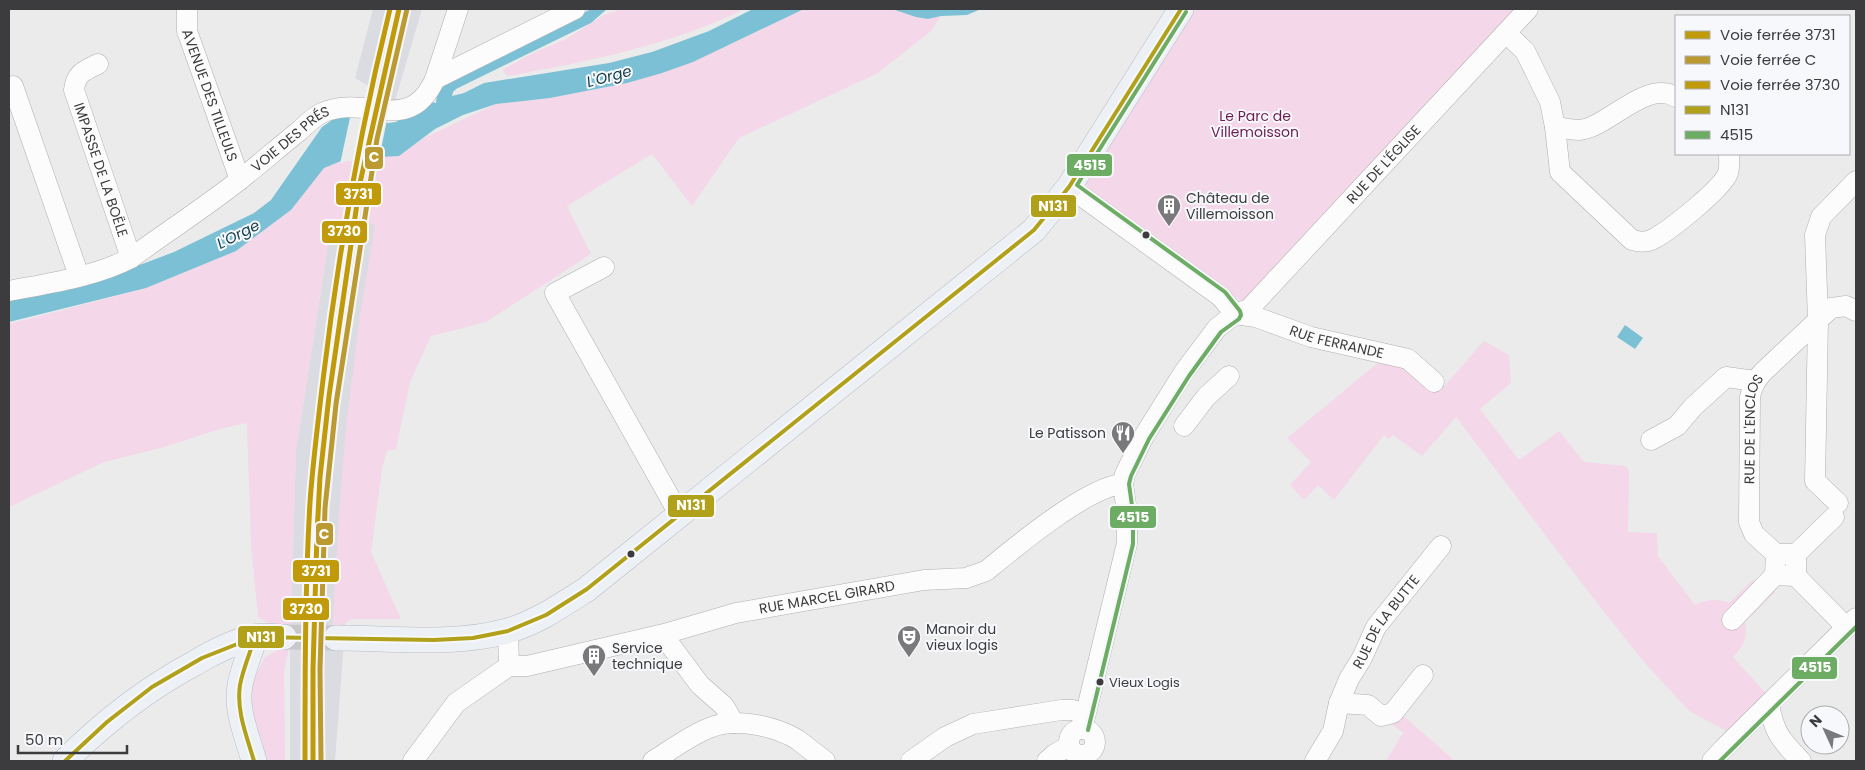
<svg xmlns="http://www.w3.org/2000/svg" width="1865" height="770" font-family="Poppins,sans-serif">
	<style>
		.built { fill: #dbdce1 }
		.green { fill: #f4d7e8 }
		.water { fill: #7cc0d6 }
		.pier { fill: #ebebec }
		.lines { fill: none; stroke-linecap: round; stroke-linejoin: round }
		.major-tunnel { stroke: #c8c8c9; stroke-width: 25; stroke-dasharray: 25 12; stroke-linecap: butt }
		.minor-casing { stroke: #afafb0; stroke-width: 21 }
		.major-casing { stroke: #b7bdc4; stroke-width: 26 }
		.minor { stroke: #fcfcfc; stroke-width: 20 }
		.major { stroke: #edf0f4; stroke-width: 25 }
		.bus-1-casing { stroke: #f7f8fb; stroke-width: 8 }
		.bus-2-casing { stroke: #f7f8fb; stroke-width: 8 }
		.bus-1 { stroke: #b1a019; stroke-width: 4 }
		.bus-2 { stroke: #6dac63; stroke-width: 4 }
		.rail-1-casing { stroke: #f7f8fb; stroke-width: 9 }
		.rail-2-casing { stroke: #f7f8fb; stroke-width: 9 }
		.rail-3-casing { stroke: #f7f8fb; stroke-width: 9 }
		.rail-1 { stroke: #c19a09; stroke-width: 5 }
		.rail-2 { stroke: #bb9a32; stroke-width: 5 }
		.rail-3 { stroke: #c19a09; stroke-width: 5 }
		.bus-dot { fill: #3c3c3e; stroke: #f7f8fb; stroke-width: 2 }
		.labels { text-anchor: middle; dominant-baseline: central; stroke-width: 4; stroke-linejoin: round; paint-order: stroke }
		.bus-label { font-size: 13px; fill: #3c3c3e; stroke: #f7f8fb; text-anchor: start }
		.street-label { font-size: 14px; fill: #3c3c3e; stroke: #f7f8fb }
		.park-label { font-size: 14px; fill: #6d1c54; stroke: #f7f8fb }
		.poi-label { font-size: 14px; fill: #3c3c3e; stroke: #f7f8fb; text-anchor: start }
		.water-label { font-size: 15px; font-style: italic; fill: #103c4a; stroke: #f7f8fb }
		.line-badge { stroke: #f7f8fb; stroke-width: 2 }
		.badge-label { font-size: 14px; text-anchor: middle; font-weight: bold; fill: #fff }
	</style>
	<rect width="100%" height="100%" fill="#ebebec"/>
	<path class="built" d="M373 9H422L395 101 355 78Z
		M332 219 375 224 335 761H290V645L296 451Z"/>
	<path class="green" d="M622 9H744C669 46 589 61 508 76L502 70 533 53 566 39 604 15Z
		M804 9H892L916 17 928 19 941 16 931 31 878 73 739 138 692 206 652 154 567 206 591 254 486 322 431 336 410 382 396 449 387 451 382 469 371 552 401 619H352L332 630 339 515 346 426 360 316 375 224 332 219 296 451 291 629H279L258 617 251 545 247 423 223 428 164 447 104 462 9 507V324L146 288 236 251 291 210 324 168 346 158 399 156 424 138 496 104 550 98 627 83 693 62Z
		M1196 9H1518L1244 303 1088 191 1085 176Z
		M1484 341 1509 355 1511 383 1480 409 1519 460 1559 431 1584 462 1626 466 1629 471 1628 532 1657 533 1658 556 1695 605C1706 600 1717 598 1729 603L1753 580 1766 584 1775 592 1745 622C1748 638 1744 645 1733 657L1773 701 1736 736 1689 711 1643 661 1583 585 1456 417 1422 456 1393 435 1389 439 1384 435 1334 500 1318 485 1304 500 1290 485 1311 462 1287 438 1380 361 1413 372 1441 390Z
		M289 649 284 671 285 761H258L252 741 251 684 265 657 278 650Z
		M1398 711 1455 761H1386L1403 733 1389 722Z"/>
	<path class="water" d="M591 9H607L591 23 456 89 453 92 452 96 464 93 484 83 609 63 652 52 709 31 753 9H804L693 62 662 73 627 83 550 98 496 104 463 115 435 129 399 156 346 159 324 168 291 210 236 251 146 288 9 322V299L116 273 145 263 174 252 254 213 271 200 322 127 341 114 389 123 396 122 430 102 436 103 437 94 446 83Z
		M892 9H981L967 15 941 16 928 19 916 17Z
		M1625 325 1643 338 1635 349 1617 337Z"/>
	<path class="pier" d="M351 113 387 120 379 159 347 161 340 164Z"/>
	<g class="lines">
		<path class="major-tunnel" d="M284 637 336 638"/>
		<g class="minor-casing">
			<g id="minor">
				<path id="s1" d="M187 9V31L240 180"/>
				<path d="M1506 33 1525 51 1550 102 1555 127 1560 172 1632 240C1640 242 1647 243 1655 238 1670 230 1722 189 1728 173 1730 167 1729 160 1729 154"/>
				<path id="s2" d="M98 64C84 71 76 73 74 90L131 258"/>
				<path d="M435 79 458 9"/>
				<path d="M13 86 79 276"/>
				<path d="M1555 127C1563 128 1571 130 1579 130 1608 128 1645 79 1676 97"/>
				<path d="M1069 187 1221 297 1235 314"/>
				<path d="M604 267 555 293 679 514"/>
				<path id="s3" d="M9 291C50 283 94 277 131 258 168 231 207 206 242 178 261 163 279 147 298 132 305 126 313 117 322 113 365 93 409 137 435 79L575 9"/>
				<path id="s4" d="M1235 314 1256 317 1311 337 1408 359 1434 382"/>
				<path d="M1184 426 1206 397 1229 376"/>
				<path d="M1651 440 1677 426 1693 407 1726 377 1755 381"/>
				<path d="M1838 503 1815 481 1818 320 1815 235 1821 217 1856 181"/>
				<path id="s5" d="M1776 554 1754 534 1749 522 1750 397C1752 386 1756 380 1763 372L1831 308 1846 306 1856 311"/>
				<path d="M1776 554H1796V576L1775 575Z"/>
				<path d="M1796 554 1834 517"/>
				<path d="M1796 576 1847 628"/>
				<path d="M1732 620 1775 575"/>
				<path d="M508 631 509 666"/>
				<path d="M668 642 700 685 724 706 734 723"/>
				<path id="s6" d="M509 666H527L664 634 736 613 924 580 966 578 986 571C1014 548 1088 486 1123 484"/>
				<path d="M1339 703 1368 705 1381 716 1393 713 1423 675"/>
				<path d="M1769 704C1774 733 1781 740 1801 761"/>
				<path id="s7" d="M1082 729 1127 543V513L1123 484 1125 474 1144 436 1184 372 1217 328 1235 314 1249 309 1528 9"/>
				<circle cx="1082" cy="742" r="13"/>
				<path d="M413 761 456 703 509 666"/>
				<path d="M653 761C671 750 689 736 709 728 735 717 775 726 798 740 807 747 816 754 825 761"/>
				<path d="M911 761 945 737 973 724 1061 710H1073L1085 715"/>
				<path d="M1047 761 1055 754 1069 746"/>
				<path id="s8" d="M1315 761 1333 731 1339 703 1349 679 1362 658 1376 627 1441 546"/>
				<path d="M1712 761 1723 749 1856 618"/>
			</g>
		</g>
		<g class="major-casing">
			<path id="major" d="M336 638C392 638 452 646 507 631 536 623 562 605 587 589L1034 230 1069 187 1181 9
				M65 761C104 722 146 689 195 663 213 652 233 642 254 637 263 635 274 637 284 637
				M254 761C248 738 235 710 240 685 243 669 250 653 255 637"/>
		</g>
		<use href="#minor" class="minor"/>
		<use href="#major" class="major"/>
		<g class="bus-1-casing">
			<path id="bus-1" d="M65 761 107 722 152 687 202 658 255 637 434 640 473 638 508 631 546 615 587 589 1034 230 1069 187 1181 9
				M254 761C247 737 236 711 240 685 243 669 250 653 255 637"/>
		</g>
		<g class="bus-2-casing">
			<path id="bus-2" d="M1088 730 1133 544V513L1129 484 1131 476 1149 439 1189 376 1221 332 1239 319 1241 315 1240 311 1225 292 1077 185 1186 12
				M1720 761 1856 627"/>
		</g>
		<use href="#bus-1" class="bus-1"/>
		<use href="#bus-2" class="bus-2"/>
		<g class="rail-1-casing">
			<path id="rail-1" d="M313 761V669L317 534 320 477 329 396 360 183 399 9"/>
		</g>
		<g class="rail-2-casing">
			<path id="rail-2" d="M321 761 320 669 325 508 336 404 377 139 407 9"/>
		</g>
		<g class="rail-3-casing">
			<path id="rail-3" d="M305 761C305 675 305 588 310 502 313 461 318 421 323 380 338 255 360 131 390 9"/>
		</g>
		<use href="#rail-1" class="rail-1"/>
		<use href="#rail-2" class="rail-2"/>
		<use href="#rail-3" class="rail-3"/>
	</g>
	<defs>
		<g id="building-pin" transform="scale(1.25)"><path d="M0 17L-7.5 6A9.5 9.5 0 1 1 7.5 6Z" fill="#79797b" stroke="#f7f8fb"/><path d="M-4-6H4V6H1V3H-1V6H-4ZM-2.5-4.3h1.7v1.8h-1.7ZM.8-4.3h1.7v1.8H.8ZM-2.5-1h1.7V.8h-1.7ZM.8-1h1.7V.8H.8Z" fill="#fff"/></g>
		<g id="restaurant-pin" transform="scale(1.25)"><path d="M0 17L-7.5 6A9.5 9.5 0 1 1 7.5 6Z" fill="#79797b" stroke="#f7f8fb"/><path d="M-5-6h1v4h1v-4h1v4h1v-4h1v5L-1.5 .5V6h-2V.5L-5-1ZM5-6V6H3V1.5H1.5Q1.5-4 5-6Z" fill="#fff"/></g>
		<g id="theatre-pin" transform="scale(1.25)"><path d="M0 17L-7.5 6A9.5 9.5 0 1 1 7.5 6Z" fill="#79797b" stroke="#f7f8fb"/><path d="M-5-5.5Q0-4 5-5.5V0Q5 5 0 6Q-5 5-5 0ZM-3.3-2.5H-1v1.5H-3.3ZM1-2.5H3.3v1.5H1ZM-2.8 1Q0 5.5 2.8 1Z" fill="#fff"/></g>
	</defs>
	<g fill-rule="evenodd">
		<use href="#building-pin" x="1169" y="206"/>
		<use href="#restaurant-pin" x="1123" y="433"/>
		<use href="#theatre-pin" x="909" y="637"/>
		<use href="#building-pin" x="594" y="656"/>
	</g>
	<g class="bus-dot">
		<circle cx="1146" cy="235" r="4.5"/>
		<circle cx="631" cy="554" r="4.5"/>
		<circle cx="1100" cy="682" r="4.5"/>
	</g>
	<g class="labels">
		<g class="bus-label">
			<text x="1109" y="682">Vieux Logis</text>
		</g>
		<g class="street-label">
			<text stroke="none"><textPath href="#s1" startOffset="90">AVENUE DES TILLEULS</textPath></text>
			<text stroke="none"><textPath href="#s3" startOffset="326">VOIE DES PRÉS</textPath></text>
			<text stroke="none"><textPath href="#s7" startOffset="669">RUE DE L'ÉGLISE</textPath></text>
			<text stroke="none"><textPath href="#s2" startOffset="122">IMPASSE DE LA BOËLE</textPath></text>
			<text stroke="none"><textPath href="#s4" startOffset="106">RUE FERRANDE</textPath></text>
			<text stroke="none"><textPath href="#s5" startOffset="136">RUE DE L'ENCLOS</textPath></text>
			<text stroke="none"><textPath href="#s6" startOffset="326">RUE MARCEL GIRARD</textPath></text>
			<text stroke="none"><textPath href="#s8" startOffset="158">RUE DE LA BUTTE</textPath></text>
		</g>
		<g class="park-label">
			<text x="1255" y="116">Le Parc de<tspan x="1255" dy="16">Villemoisson</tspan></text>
		</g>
		<g class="poi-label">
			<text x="1186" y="198">Château de<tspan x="1186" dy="16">Villemoisson</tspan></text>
			<text x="1106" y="433" text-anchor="end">Le Patisson</text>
			<text x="926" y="629">Manoir du<tspan x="926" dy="16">vieux logis</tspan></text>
			<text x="612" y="648">Service<tspan x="612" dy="16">technique</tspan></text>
		</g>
		<g class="water-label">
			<text transform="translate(609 76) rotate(-15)">L'Orge</text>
			<text transform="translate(238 234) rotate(-27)">L'Orge</text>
		</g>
	</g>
	<g class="line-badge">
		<rect x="364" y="146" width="20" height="24" rx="5" fill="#bb9a32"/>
		<rect x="1066" y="153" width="47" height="24" rx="5" fill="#6dac63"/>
		<rect x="335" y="182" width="47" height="24" rx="5" fill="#c19a09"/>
		<rect x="1030" y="194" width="47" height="24" rx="5" fill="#b1a019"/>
		<rect x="321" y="220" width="47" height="24" rx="5" fill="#c19a09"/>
		<rect x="667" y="494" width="48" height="24" rx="5" fill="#b1a019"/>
		<rect x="1109" y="505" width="48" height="24" rx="5" fill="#6dac63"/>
		<rect x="315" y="522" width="19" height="24" rx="5" fill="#bb9a32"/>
		<rect x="292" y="559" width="48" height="24" rx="5" fill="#c19a09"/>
		<rect x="282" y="597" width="48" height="24" rx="5" fill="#c19a09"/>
		<rect x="237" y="625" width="48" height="24" rx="5" fill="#b1a019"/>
		<rect x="1791" y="656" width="47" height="24" rx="5" fill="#6dac63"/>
	</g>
	<g class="badge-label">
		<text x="374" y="162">C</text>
		<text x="1090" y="170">4515</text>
		<text x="358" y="199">3731</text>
		<text x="1053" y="211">N131</text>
		<text x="344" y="236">3730</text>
		<text x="691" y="510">N131</text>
		<text x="1133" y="522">4515</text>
		<text x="324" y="539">C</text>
		<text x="316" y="576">3731</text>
		<text x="306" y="614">3730</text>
		<text x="261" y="642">N131</text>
		<text x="1815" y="672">4515</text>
	</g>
	<rect width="1865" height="770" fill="none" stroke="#3c3c3e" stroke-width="20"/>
	<rect x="1675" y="15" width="175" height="140" fill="#f7f8fb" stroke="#acadaf"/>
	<rect x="1685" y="31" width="25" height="8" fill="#c19a09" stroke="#acadaf"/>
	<text x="1720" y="40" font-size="15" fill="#3c3c3e">Voie ferrée 3731</text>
	<rect x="1685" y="56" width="25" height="8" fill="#bb9a32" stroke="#acadaf"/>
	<text x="1720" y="65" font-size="15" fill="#3c3c3e">Voie ferrée C</text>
	<rect x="1685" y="81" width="25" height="8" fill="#c19a09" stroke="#acadaf"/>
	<text x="1720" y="90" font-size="15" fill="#3c3c3e">Voie ferrée 3730</text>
	<rect x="1685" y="106" width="25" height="8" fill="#b1a019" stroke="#acadaf"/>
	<text x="1720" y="115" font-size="15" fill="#3c3c3e">N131</text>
	<rect x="1685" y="131" width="25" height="8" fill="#6dac63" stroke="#acadaf"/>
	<text x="1720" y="140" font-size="15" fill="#3c3c3e">4515</text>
	<g transform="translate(1825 730) rotate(314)"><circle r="24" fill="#f7f8fb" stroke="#acadaf"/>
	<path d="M0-4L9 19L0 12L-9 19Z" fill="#79797b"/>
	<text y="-8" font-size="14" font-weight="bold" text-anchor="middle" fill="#3c3c3e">N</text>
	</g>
	<path d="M18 745v8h109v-8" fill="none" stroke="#3c3c3e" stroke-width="2.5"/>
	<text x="25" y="745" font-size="15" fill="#3c3c3e" stroke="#f7f8fb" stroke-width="4" paint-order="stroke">50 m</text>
</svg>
